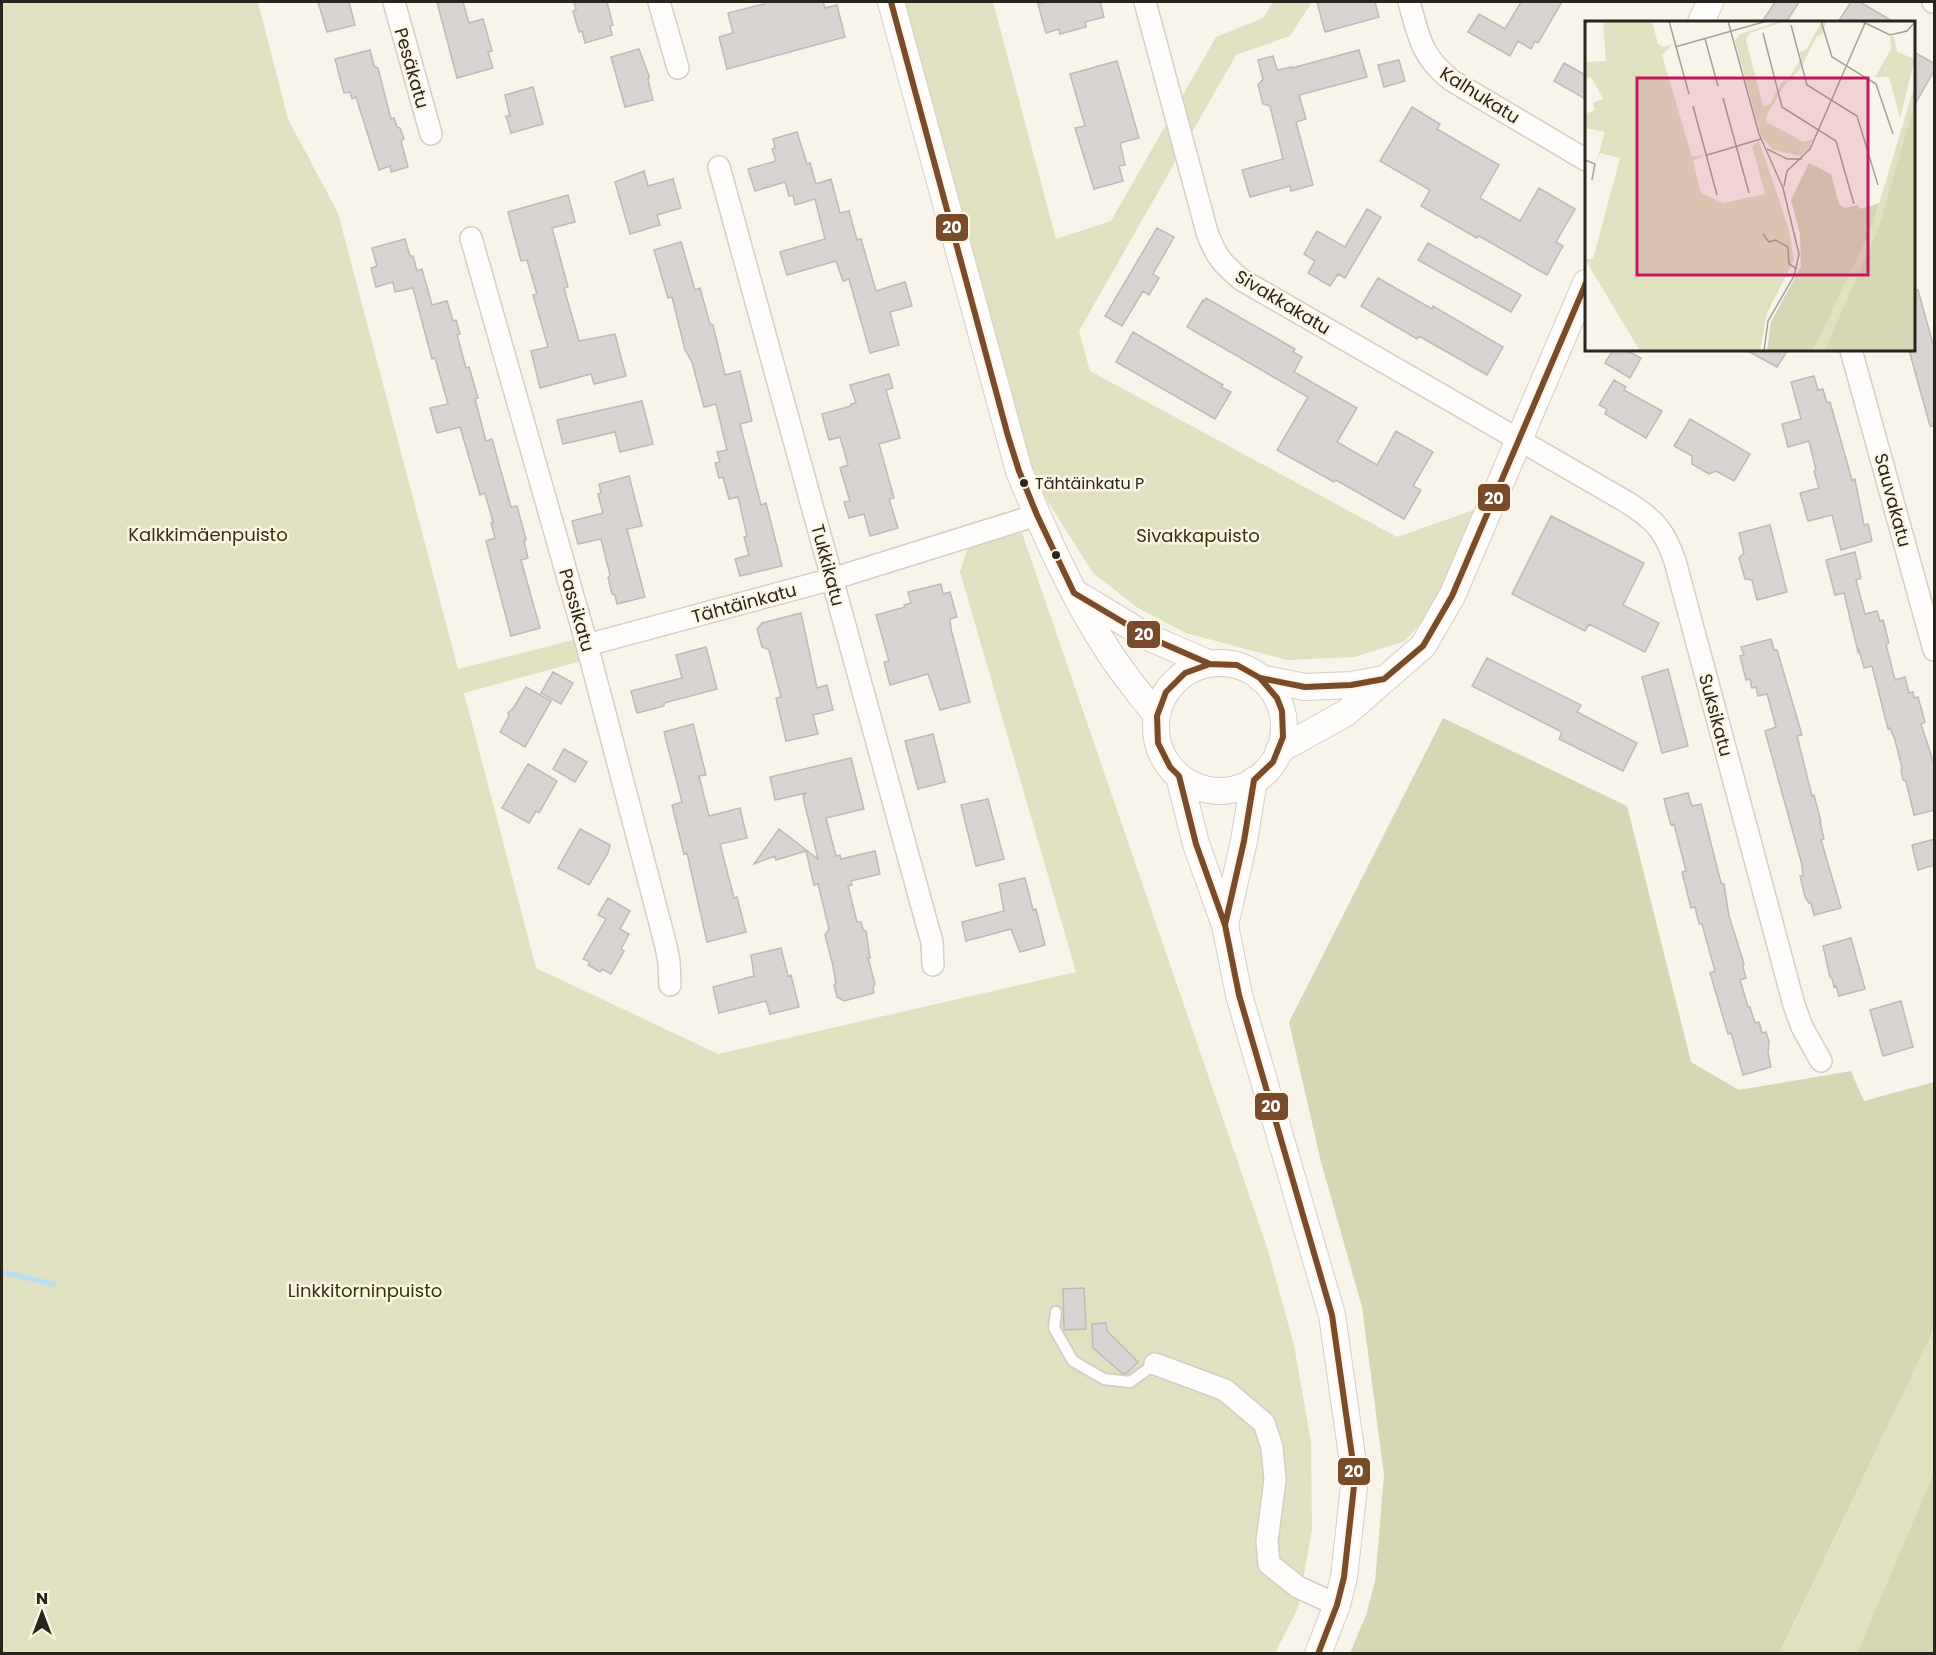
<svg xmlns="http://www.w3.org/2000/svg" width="1936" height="1655" font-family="Poppins,sans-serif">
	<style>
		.green { fill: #dfe1c0 }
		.forest { fill: #d5d7b5 }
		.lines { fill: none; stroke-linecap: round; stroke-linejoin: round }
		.stream { stroke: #badef2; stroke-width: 5 }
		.building { fill: #d9d4d2; stroke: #bebab8; stroke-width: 1.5 }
		.service-casing { stroke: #d3cfc6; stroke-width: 14 }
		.minor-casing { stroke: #d3cfc6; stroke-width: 24 }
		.tertiary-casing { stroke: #d3cfc6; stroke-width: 28 }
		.service { stroke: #fefdfc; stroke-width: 10 }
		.minor { stroke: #fefdfc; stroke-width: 21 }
		.tertiary { stroke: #fefdfc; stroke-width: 26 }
		.bus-1-casing { stroke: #fef6e4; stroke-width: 10 }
		.bus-1 { stroke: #7a4b2a; stroke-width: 6 }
		.bus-dot { fill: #29251d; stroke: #fef6e4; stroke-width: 2 }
		.labels { text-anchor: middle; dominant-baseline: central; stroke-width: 5; stroke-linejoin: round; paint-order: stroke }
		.bus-label { font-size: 16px; fill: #29251d; stroke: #fef6e4; text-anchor: start }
		.street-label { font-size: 18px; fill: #29251d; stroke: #fef6e4 }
		.park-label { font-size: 18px; fill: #32340a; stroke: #fef6e4 }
		.inset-road { fill: none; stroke: #a5a198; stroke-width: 1.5 }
		.view { fill: #c2185b; fill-opacity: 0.15; stroke: #c2185b; stroke-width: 3 }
		.inset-edge { fill: none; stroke: #29251d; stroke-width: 3 }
		.line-badge { stroke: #fef6e4; stroke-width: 2 }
		.badge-label { font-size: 16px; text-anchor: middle; font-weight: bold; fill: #fff }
	</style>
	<rect width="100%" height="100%" fill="#f8f4ea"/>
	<path class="green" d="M2 2H258L288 119 338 213 458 669 577 639 582 661 464 693 536 968 718 1054 1076 972 960 572 968 547 1022 533 1267 1247 1294 1345 1311 1442 1312 1529 1298 1608 1275 1653 2 1654Z
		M904 2H993L1056 239 1111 221 1216 37 1263 18 1273 2H1312L1290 36 1236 55 1079 331 1090 371 1397 537 1474 510 1453 565 1432 610 1405 641 1355 657 1287 660 1186 633 1138 608 1093 573 1038 486 1017 423Z
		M1934 1329V1472L1857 1653 1780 1654Z"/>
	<path class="forest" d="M1443 718 1627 806 1691 1062 1739 1090 1851 1071 1864 1101 1934 1082V1329L1780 1653H1350L1366 1615 1375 1582 1384 1475 1362 1307 1321 1162 1289 1022Z
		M1934 1472V1653H1857Z"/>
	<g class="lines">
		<path class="stream" d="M2 1272 53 1284"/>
	</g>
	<path class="building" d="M318 2H349L355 25 327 32Z
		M437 2H463L469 23 483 19 492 51 488 52 493 68 457 78Z
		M574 2H607L613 25 610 26 612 35 585 43 582 31 579 32 573 11 576 10Z
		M763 2H823L825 8 837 5 845 37 727 69 719 37 733 33 728 13 764 4Z
		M1048 2H1100L1104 17 1085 22 1086 27 1060 34 1059 29 1046 33 1038 4Z
		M1317 2H1375L1379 17 1325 32Z
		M1521 2H1562L1538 43 1535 41 1531 49 1518 41 1510 56 1468 32 1479 14 1505 29Z
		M1775 2H1799L1786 22H1762Z
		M1851 2H1860L1894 22H1838Z
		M639 49 649 76 648 80 653 100 625 107 611 57Z
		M370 50 374 66 378 68 391 119 394 118 397 127 400 128 404 139 401 141 408 167 391 172 390 166 379 170 356 97 352 99 350 92 344 93 335 59Z
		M1359 50 1367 77 1299 95 1306 119 1296 122 1313 185 1291 191 1290 186 1250 197 1242 170 1283 159 1270 106 1263 104 1258 85 1263 79 1258 60 1273 56 1277 70 1292 67V68Z
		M1914 52 1935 64V69L1914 106Z
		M1399 60 1405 81 1384 87 1378 65Z
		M1117 61 1139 138 1120 143 1125 165 1119 166 1123 181 1094 189 1075 128 1085 126 1070 74Z
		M1564 63 1587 76V100L1554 81Z
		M533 87 543 124 511 133 506 116H510L505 95Z
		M1412 107 1440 124 1437 129 1499 165 1480 198 1520 221 1539 188 1575 209 1556 242 1563 246 1547 275 1479 236 1477 238 1421 206 1430 190 1380 161Z
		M797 132 807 164 810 163 816 184 831 179 840 213 849 211 857 240 861 239 876 291 905 282 912 306 890 312 899 345 870 353 849 279 843 281 836 261 787 275 780 252 825 239 815 199 795 205 793 195 789 196 785 182 755 191 748 169 776 161 772 149 775 148 773 139Z
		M644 171 648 186 673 179 681 208 657 215 660 225 630 234 615 182Z
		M568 195 575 222 552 228 568 287 564 288 579 341 615 334 626 376 594 384 591 374 540 388 531 351 548 347 533 295 537 294 527 260 521 261 508 212Z
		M1367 209 1381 217 1345 278 1338 274 1330 286 1308 273 1315 261 1304 254 1317 231 1345 247Z
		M1157 228 1174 237 1153 274 1159 278 1149 295 1143 291 1122 326 1105 316Z
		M405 239 410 256H413L417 271 422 269 432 305 447 301 453 321 456 320 460 334 457 335 466 368 469 367 478 398 475 399 486 441 492 439 511 507 517 506 526 539 524 542 528 558 521 560 540 628 511 636 486 541 495 538 491 523 493 522 485 493 480 495 460 427 437 433 430 408 448 404 435 358 432 359 413 288 395 292 393 282 376 287 371 268 377 266 372 248Z
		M681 242 695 290 700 288 710 324 713 325 725 375 740 371 752 421 740 424 761 505 766 503 782 566 740 576 735 559 749 555 744 537 747 536 738 497 729 499 723 477 719 478 715 463 720 462 717 452 727 450 716 404 704 407 692 362 685 350 672 297 668 298 654 250Z
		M1428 243 1521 295 1511 312 1418 260Z
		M1378 278 1432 309 1433 306 1503 347 1487 375 1419 336 1417 339 1361 306Z
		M1918 290 1935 351V426H1930L1909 350H1914V291Z
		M1206 298 1295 349 1293 352 1302 357 1294 372 1357 408 1337 442 1377 465 1396 431 1433 452 1413 486 1421 490 1404 519 1336 480 1334 482 1277 450 1308 397 1187 327 1203 300 1204 301Z
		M1133 332 1223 385 1221 387 1231 392 1215 419 1116 362Z
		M1613 350H1626L1641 358 1630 378 1605 363Z
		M1746 350H1788L1777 367Z
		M889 374 893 388 886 390 900 438 879 444 894 498 889 499 898 528 870 536 864 514 849 518 844 502 850 501 840 468 848 465 840 437 829 440 822 414 851 406V404L856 403 850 385Z
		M1814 376 1818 390 1823 389 1827 403 1830 402 1852 480 1855 479 1864 525 1868 524 1872 541 1841 550 1832 515 1808 521 1800 493 1819 488 1814 471 1816 470 1809 441 1788 447 1782 424 1801 419 1791 382Z
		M1614 380 1626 387 1624 390 1662 411 1646 438 1605 414 1607 409 1599 405Z
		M642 401 653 444 620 452 615 432 563 444 557 420Z
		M1690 419 1750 454 1734 481 1716 471 1709 474 1692 464V456L1674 446Z
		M629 476 642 526 627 529 645 597 617 604 615 595 612 594 608 578 610 575 601 539 578 544 572 521 603 513 598 494 601 493 599 484Z
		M1551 516 1644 563 1623 605 1659 623 1645 652 1589 624 1585 631 1512 594Z
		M1770 525 1787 592 1757 600 1752 580 1745 579 1739 558 1744 553 1739 533Z
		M1855 552 1861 578 1856 580 1865 614 1877 611 1880 621 1883 620 1889 643 1886 644 1895 680 1905 677 1909 693 1913 692 1914 698 1918 697 1925 722 1921 724 1935 767V810L1914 815 1906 781 1903 780 1901 770 1902 768 1895 740 1890 728 1888 729 1872 666 1864 668 1859 650 1858 652 1844 593 1835 595 1826 560Z
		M941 584 943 594 950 592 957 617 950 619 951 629 970 702 940 710 928 674 890 685 884 662 889 661 876 615 905 607 904 605 911 603 908 592Z
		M801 613 817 688 827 685 833 710 813 715 818 734 786 741 776 698 781 697 769 650 762 647 757 629 762 623Z
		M1771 639 1774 650H1777L1802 735 1797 736 1812 796 1814 795 1821 822H1820L1824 839 1821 840 1841 908 1814 915 1811 903H1809L1805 897 1800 876H1803L1802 865 1765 731 1776 727 1767 694 1758 696 1756 687 1752 688 1750 679 1746 680 1740 656 1744 655 1741 647Z
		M706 647 717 689 664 703V706L637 713 631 691 682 678 676 655Z
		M1487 658 1581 705 1577 712 1637 743 1623 771 1559 739 1562 732 1472 686Z
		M1668 669 1688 746 1662 753 1642 677Z
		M553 672 573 683 561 704 541 693Z
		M526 687 551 701 525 747 500 732 509 716 508 713 514 707Z
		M693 724 706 775 699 776 709 816 740 808 747 838 720 844 734 898 737 897 746 932 707 942 687 853 684 854 672 805 682 802 664 732Z
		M933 734 945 782 918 789 905 741Z
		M564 749 587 762 575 782 553 769Z
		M851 758 864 809 826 818 836 856 840 855 841 859 875 851 880 874 851 881 852 885 848 886 857 922H861L863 930 866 931 870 958H868L875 984 873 987 874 993 844 1001 837 997 834 985 836 983 833 966 825 935 829 929 818 884 814 885 806 851 776 860 775 856 754 864 779 829 818 859 803 797 806 793 775 800 770 777Z
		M528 764 557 781 539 813 536 811 529 823 502 808Z
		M1688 793 1692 806 1701 804 1721 883 1724 884 1729 916 1744 964 1743 967 1746 978 1740 980 1748 1007H1750L1755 1023 1759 1022 1762 1033 1766 1032 1769 1041 1768 1053 1771 1067 1743 1075 1731 1033 1728 1034 1710 973 1715 971 1702 924H1699L1695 907 1691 908 1682 872 1686 871 1674 824 1671 825 1664 799Z
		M988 799 1004 859 976 866 961 805Z
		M580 829 610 845 608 853 589 885 558 868Z
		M1935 839V865L1918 870 1912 845Z
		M1025 878 1033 910 1036 909 1045 945 1020 952 1011 929 966 941 962 922 1004 911 999 884Z
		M608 898 630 911 620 929 629 934 621 949 624 951 611 974 602 969 600 972 588 965 590 962 583 959 606 919 598 915Z
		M1851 938 1865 989 1839 996 1836 986 1834 987 1832 978 1830 977 1823 946Z
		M781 948 788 976 791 975 799 1007 770 1014 766 1001 719 1013 713 987 754 976 751 955Z
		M1901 1001 1913 1047 1883 1056 1870 1010Z
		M1084 1288 1086 1329 1064 1330 1063 1289Z
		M1106 1323 1107 1331 1138 1362 1126 1374 1122 1373 1093 1348 1092 1324Z"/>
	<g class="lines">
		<g class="service-casing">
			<path id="service" d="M1056 1312 1054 1328 1073 1361 1104 1379 1130 1382 1155 1364"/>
		</g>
		<g class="minor-casing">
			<path id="minor" d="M394 2 431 134
				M659 2 678 68
				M1145 2 1207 232C1215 255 1223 265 1242 280L1625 501C1654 519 1664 529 1675 561L1794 1005 1802 1027 1821 1061
				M1409 2C1419 37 1421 56 1451 80L1586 160
				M1933 2H1934
				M719 167 928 928 932 942 933 965
				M471 238 587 645 666 946 669 962 670 985
				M1851 350 1934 650
				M587 645 832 579 1037 515
				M1155 1364 1225 1390 1264 1423 1272 1447 1275 1480 1267 1541 1269 1564 1298 1587 1337 1605"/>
		</g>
		<g class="tertiary-casing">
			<path id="tertiary" d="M891 2 1019 471C1044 532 1071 594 1107 649 1122 673 1140 694 1157 716
				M1701 22 1710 2
				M1077 594 1148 637 1210 664
				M1156 727a64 64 0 1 1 128 0a64 64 0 1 1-128 0Z
				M1260 678 1305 687 1351 685 1384 679
				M1279 750 1346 713 1423 646 1452 596 1586 283
				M1179 776 1196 844 1225 925 1239 995 1332 1315 1355 1477 1344 1577 1337 1605 1318 1654
				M1225 925 1244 841 1254 780"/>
		</g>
		<use href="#service" class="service"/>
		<use href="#minor" class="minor"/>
		<use href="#tertiary" class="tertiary"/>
		<g class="bus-1-casing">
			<path id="bus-1" d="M891 2 1008 436 1019 471 1037 515 1074 593 1148 637 1210 664 1237 665 1260 678 1305 687 1351 685 1384 679 1423 646 1452 596 1586 283
				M1210 664 1237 665 1260 678 1277 698 1282 711 1283 737 1273 762 1254 780 1244 841 1225 925 1196 844 1179 776 1170 767 1158 743 1157 716 1166 692 1185 673Z
				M1225 925 1239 995 1332 1315 1355 1477 1344 1577 1337 1605 1318 1654"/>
		</g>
		<use href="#bus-1" class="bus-1"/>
	</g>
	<g class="bus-dot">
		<circle cx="1024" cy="483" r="5"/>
		<circle cx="1056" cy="555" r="5"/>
	</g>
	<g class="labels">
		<g class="bus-label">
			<text x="1035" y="483">Tähtäinkatu P</text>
		</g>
		<g class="street-label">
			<text transform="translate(412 68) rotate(74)">Pesäkatu</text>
			<text transform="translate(1480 95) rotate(32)">Kalhukatu</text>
			<text transform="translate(1283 302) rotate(31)">Sivakkakatu</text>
			<text transform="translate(1893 500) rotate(75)">Sauvakatu</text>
			<text transform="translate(828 565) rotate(75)">Tukkikatu</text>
			<text transform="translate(744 603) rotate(-15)">Tähtäinkatu</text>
			<text transform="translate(577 610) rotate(74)">Passikatu</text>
			<text transform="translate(1716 715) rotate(75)">Suksikatu</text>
		</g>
		<g class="park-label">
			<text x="208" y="534">Kalkkimäenpuisto</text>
			<text x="1198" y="535">Sivakkapuisto</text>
			<text x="365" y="1290">Linkkitorninpuisto</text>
		</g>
	</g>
	<g transform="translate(1585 21)">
		<rect width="330" height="330" fill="#f8f4ea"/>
		<path d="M18 0H67L73 23 78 26 88 23 77 34 107 136 121 133 108 140 116 172 138 182 180 173 167 125 174 120 203 205 209 239 182 292 175 330H55L0 238H8L35 137 15 132 11 142 20 111 0 107V93L10 89 8 82 18 78 7 57 0 56V41L21 40ZM196 0H201L165 12 161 19 178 85 185 83 197 61 203 59 216 37 215 31 221 29 237 0H241L238 13 232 15 216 47 200 63 181 96 182 101 219 121 228 118 223 129 214 135 188 129 176 115 150 20 155 13ZM309 15 312 31 330 38 315 97 304 56H290L306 28 305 16ZM330 63V81L293 208 239 330H228L287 206Z" fill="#dfe1c0"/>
		<path d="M330 81V330H239L293 208ZM224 142 246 153 254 183 259 187 273 184 275 188 294 182 287 206 228 330H182L186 301 216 245 215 213 206 179Z" fill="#d5d7b5"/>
		<path class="inset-road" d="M84 0 104 73M143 0 174 113 198 167 214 233 209 255 183 300 179 330M236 0 247 36 291 63 308 113M276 0 305 14 322 10 330 1M206 4 222 64 272 95 293 164M178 12 197 86 251 120 269 183M120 18 133 65M90 26 182 0M138 77 164 172M108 85 132 174M182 128 202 138H217M122 134 176 118M0 139 10 143 7 159M199 165 202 150 225 128 281 0M178 213 184 221 190 219 203 226 204 243 212 248"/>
		<path class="view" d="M52 57H283V254H52Z"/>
		<rect width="330" height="330" class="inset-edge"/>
	</g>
	<g class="line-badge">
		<rect x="935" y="213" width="34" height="29" rx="6" fill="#7a4b2a"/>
		<rect x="1477" y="483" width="34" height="29" rx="6" fill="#7a4b2a"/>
		<rect x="1126" y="620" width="35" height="29" rx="6" fill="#7a4b2a"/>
		<rect x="1254" y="1092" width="35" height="29" rx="6" fill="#7a4b2a"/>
		<rect x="1337" y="1457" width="34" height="29" rx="6" fill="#7a4b2a"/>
	</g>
	<g class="badge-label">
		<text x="952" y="233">20</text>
		<text x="1494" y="504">20</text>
		<text x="1144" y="640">20</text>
		<text x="1271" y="1112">20</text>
		<text x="1354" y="1477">20</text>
	</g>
	<rect width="1936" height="1655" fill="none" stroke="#29251d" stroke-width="6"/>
	<g transform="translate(42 1613)" stroke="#fef6e4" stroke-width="4.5" paint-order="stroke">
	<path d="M0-4.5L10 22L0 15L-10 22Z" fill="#29251d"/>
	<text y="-9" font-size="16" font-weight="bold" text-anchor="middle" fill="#29251d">N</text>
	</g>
</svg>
